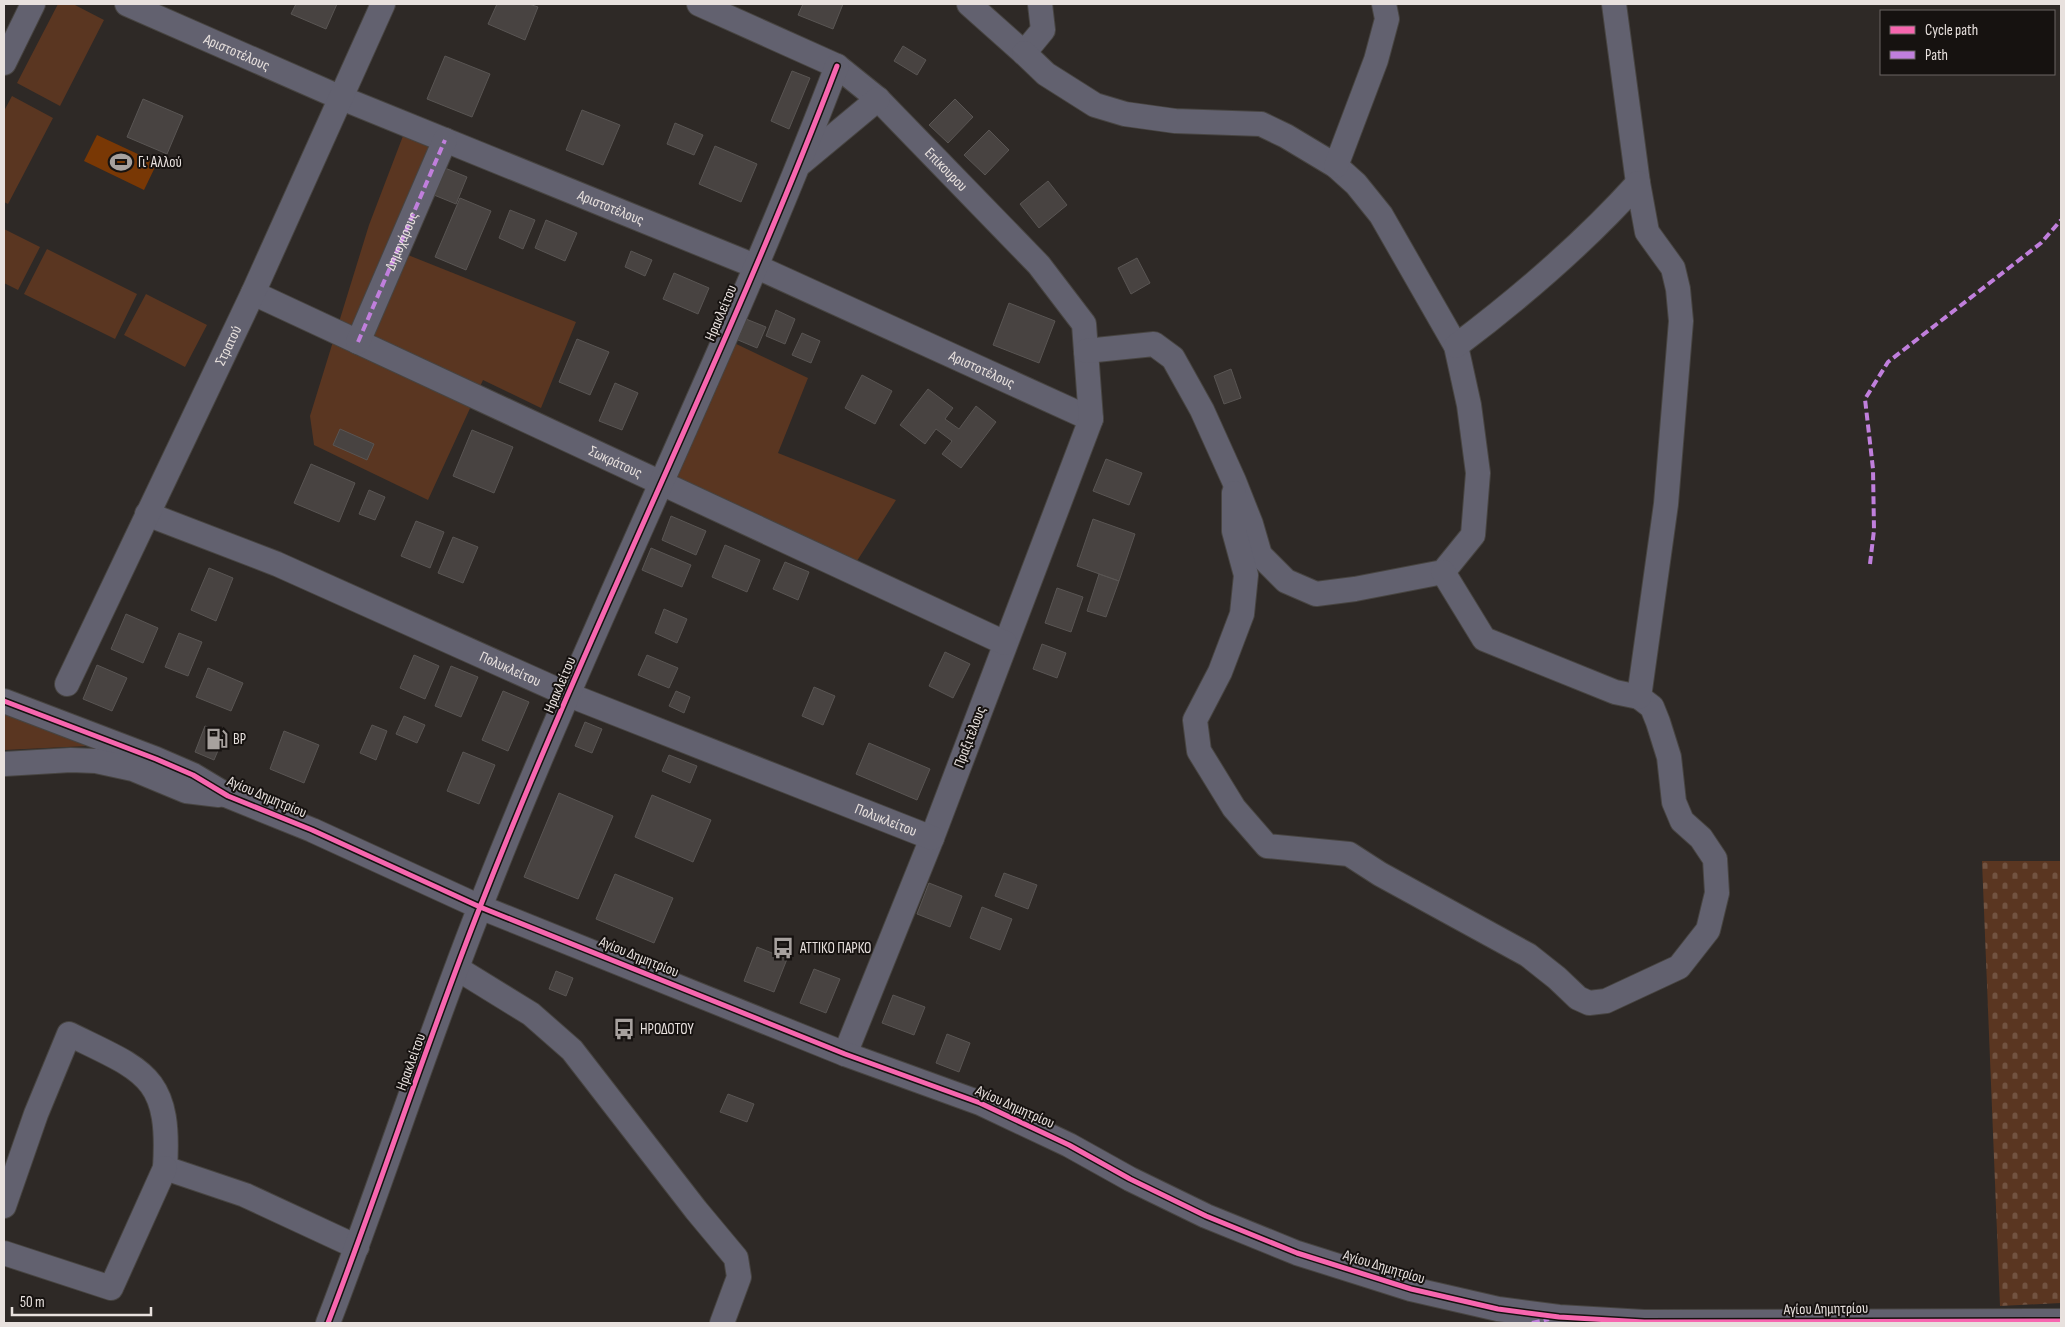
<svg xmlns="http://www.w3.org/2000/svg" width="2065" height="1327" font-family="'Sofia Sans Condensed',sans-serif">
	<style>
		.grass { fill: #5a3621 }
		.cemetery { fill: url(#cemetery-stones) }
		.water { fill: #793805 }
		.building { fill: #484341; stroke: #595553 }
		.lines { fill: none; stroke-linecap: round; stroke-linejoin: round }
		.minor-casing { stroke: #474441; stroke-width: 26 }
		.minor { stroke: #62616f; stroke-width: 24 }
		.quiet { stroke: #c07fdc; stroke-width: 4; stroke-dasharray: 8 4; stroke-linecap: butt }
		.cycleway-casing { stroke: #161210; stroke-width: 8 }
		.cycleway { stroke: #f766af; stroke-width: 5 }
		.labels { text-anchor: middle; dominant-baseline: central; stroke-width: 4; stroke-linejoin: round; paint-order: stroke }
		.street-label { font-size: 15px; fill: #e8e1de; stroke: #161210 }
		.poi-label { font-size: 15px; fill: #e8e1de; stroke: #161210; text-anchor: start }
	</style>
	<defs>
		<pattern id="cemetery-stones" width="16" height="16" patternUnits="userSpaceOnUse" patternTransform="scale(1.25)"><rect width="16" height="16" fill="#5a3621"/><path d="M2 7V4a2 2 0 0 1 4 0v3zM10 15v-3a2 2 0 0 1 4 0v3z" fill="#725341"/></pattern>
	</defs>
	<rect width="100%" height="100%" fill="#2e2926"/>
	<path class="grass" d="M58 4H73L104 20 60 106 17 83Z
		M12 96 53 118 8 204 4 202V111Z
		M411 115 457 135 408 255 576 322 541 408 483 380 428 500 314 445 310 416 369 225Z
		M4 229 40 247 18 290 4 283Z
		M47 249 137 294 115 339 24 294Z
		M146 294 207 325 185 367 124 335Z
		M730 341 808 378 778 453 896 500 855 564 660 474Z
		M4 713 88 746 4 750Z"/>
	<path class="cemetery" d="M1982 861H2061V1303L2000 1306Z"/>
	<path class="water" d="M97 135 157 163 144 190 84 161Z"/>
	<path class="building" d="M296 4H337L326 29 291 14Z
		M497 4H529L538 7 525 40 488 24Z
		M803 4H843L833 29 798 15Z
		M903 46 926 60 917 75 894 61Z
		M445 56 490 74 472 117 427 99Z
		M792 71 810 78 789 129 771 121Z
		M143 99 183 116 167 154 127 137Z
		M955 99 973 117 948 143 929 125Z
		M582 110 620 125 603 165 566 150Z
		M675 123 703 135 694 155 667 144Z
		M989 130 1009 150 985 175 964 155Z
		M715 146 757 164 741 202 699 184Z
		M445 168 467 177 456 204 434 195Z
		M1048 181 1067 205 1039 228 1020 204Z
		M460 198 491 211 466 270 435 257Z
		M510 210 535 220 523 249 499 238Z
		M546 220 577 233 565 261 535 248Z
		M631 251 652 260 645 276 625 267Z
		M1137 258 1150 283 1131 294 1118 268Z
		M674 273 709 288 698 314 663 299Z
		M1009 303 1055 321 1039 363 993 345Z
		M776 310 795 319 785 344 766 336Z
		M746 319 766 327 757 348 738 340Z
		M802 333 820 341 811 363 792 355Z
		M577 339 609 352 590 395 559 382Z
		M1231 369 1241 398 1224 404 1214 376Z
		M862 375 892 391 875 424 845 408Z
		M615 383 638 393 622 430 599 421Z
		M928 389 953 408 945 419 959 429 976 406 996 422 961 468 942 454 952 441 936 429 925 444 900 425Z
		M340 429 374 444 367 460 333 445Z
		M472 430 513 447 494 493 453 476Z
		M1106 459 1142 473 1129 505 1093 491Z
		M311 464 355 483 339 522 294 503Z
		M369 490 385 497 375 520 359 514Z
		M671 516 706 531 696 555 662 540Z
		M1093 519 1135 534 1119 581 1077 566Z
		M416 521 444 532 430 568 401 556Z
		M453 537 478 547 463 583 438 573Z
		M725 545 760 560 747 592 712 577Z
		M651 548 691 565 682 587 642 570Z
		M785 562 809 572 798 600 773 589Z
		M209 568 233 578 216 621 191 610Z
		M1099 574 1119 581 1106 617 1087 611Z
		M1057 588 1083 597 1071 632 1045 623Z
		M664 609 687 619 677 643 655 633Z
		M126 614 158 628 143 663 111 649Z
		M179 633 202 642 188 676 165 667Z
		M1042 644 1066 653 1057 678 1033 669Z
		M945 652 970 664 953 698 929 686Z
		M414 655 439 666 425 699 400 688Z
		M647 655 678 668 669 688 638 675Z
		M97 665 127 678 112 711 83 699Z
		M451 666 478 677 461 717 435 706Z
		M208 668 243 683 231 711 196 697Z
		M814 687 835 696 823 725 802 716Z
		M503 691 529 702 508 751 482 740Z
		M676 691 690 697 684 713 669 706Z
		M404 716 425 725 417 743 396 734Z
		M585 722 602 729 592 753 575 746Z
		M372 725 387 731 376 760 360 753Z
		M205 726 225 734 214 760 195 752Z
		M284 731 319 745 304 783 270 769Z
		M869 743 930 769 917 800 856 774Z
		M463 752 495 765 479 804 447 791Z
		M669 755 697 766 690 783 662 771Z
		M559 793 613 816 578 899 524 877Z
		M652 795 711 820 693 862 635 837Z
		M1004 873 1037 885 1028 909 995 896Z
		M615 874 673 898 654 943 596 919Z
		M929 883 962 896 950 927 917 914Z
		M982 907 1012 919 1000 950 970 938Z
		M757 947 787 959 774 992 744 981Z
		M814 969 840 979 826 1013 800 1003Z
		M556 971 573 978 566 996 549 989Z
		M893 995 925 1007 914 1035 882 1023Z
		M947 1034 970 1043 959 1072 936 1063Z
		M728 1094 754 1104 747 1122 720 1112Z"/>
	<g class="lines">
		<g class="minor-casing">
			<g id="minor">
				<path id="s1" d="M127 4 339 97 755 266 1091 419"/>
				<path id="s2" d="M699 4 837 66 878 99 1039 265 1084 324 1091 419 932 838 845 1054"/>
				<path d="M969 4 1024 53 1043 30 1040 4"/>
				<path d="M1614 4 1638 183"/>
				<path d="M1024 53 1046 74 1095 105 1125 114 1175 121 1261 124 1286 136 1336 166 1356 184 1381 215 1456 346 1469 405 1478 473 1473 535 1443 572 1355 589 1316 594 1286 581 1260 555 1251 524 1234 481 1202 410 1173 358 1154 344 1086 351"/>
				<path d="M4 63 33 4"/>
				<path d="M801 163 878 99"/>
				<path d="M1336 166 1376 60 1387 19 1384 4"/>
				<path id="s3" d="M253 293 1005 643"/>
				<path d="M358 342 445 140"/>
				<path d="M1234 493V531L1246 575 1242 614 1220 672 1195 720 1199 751 1234 808 1267 846 1349 854 1380 874 1528 955 1557 978 1578 998 1589 1003 1606 1001 1679 967 1708 930 1717 893 1715 859 1701 838 1682 821 1674 802 1669 757 1658 722 1652 707 1639 697"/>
				<path id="s4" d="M147 514 277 564 569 695 932 838"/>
				<path d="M1443 572 1484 639 1615 692 1639 697 1666 504 1681 321 1678 289 1673 268 1647 232 1638 183C1583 244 1521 297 1456 346"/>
				<path id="s5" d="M67 684 253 293 383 4"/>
				<path d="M4 701 156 759 193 775 228 796 312 830 480 907 845 1054 980 1103 1069 1145 1130 1179 1206 1216 1297 1253 1411 1289 1498 1309 1559 1317 1644 1322 2061 1321"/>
				<path d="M4 764 71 760 96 761 133 769 186 791 219 795"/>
				<path d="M458 969 531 1014 572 1050 696 1210 736 1258 739 1277 722 1323"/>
				<path d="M4 1206 36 1114 69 1034C144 1071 171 1075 165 1168L245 1195 357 1247"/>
				<path d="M4 1253 111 1288 165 1168"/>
				<path d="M328 1323C381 1185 426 1044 480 907 591 623 729 350 837 66"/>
			</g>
		</g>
		<use href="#minor" class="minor"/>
		<g class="quiet">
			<path id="s6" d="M358 342 445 140"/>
			<path d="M1870 564 1874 530 1873 469 1865 399 1888 362 2041 243 2061 220"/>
			<path d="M1532 1323 1549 1319"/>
		</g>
		<g class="cycleway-casing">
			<path id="cycleway" d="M4 701 156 759 193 775 228 796 312 830 480 907 845 1054 980 1103 1069 1145 1130 1179 1206 1216 1297 1253 1411 1289 1498 1309 1559 1317 1644 1322 2061 1321
				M328 1323C381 1185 426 1044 480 907 591 623 729 350 837 66"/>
		</g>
		<use href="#cycleway" class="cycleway"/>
	</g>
	<defs>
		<g id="stadium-bare" transform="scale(1.725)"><path d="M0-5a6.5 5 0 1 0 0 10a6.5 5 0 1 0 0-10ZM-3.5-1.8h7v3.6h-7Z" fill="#a7a19e" stroke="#161210" stroke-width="2.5" paint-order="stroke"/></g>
		<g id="fuel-bare" transform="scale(1.725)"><path d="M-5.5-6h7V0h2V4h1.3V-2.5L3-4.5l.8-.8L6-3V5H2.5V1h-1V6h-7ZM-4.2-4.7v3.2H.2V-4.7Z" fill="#a7a19e" stroke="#161210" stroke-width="2.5" paint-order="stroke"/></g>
		<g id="bus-bare" transform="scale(1.725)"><path d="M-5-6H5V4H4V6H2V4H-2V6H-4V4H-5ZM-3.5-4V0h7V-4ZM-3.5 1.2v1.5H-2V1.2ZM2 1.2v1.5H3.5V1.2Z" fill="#a7a19e" stroke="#161210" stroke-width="2.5" paint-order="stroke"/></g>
	</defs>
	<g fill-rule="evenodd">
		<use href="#stadium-bare" x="121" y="162"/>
		<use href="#fuel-bare" x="217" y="739"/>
		<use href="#bus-bare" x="783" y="948"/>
		<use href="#bus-bare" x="624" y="1029"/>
	</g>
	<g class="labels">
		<g class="street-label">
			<text stroke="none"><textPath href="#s1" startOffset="120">Αριστοτέλους</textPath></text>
			<text stroke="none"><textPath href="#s2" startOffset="302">Επίκουρου</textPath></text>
			<text stroke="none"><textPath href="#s1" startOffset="525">Αριστοτέλους</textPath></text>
			<text stroke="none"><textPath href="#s6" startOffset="110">Δημοχάρους</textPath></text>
			<text transform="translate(721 313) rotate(-67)">Ηρακλείτου</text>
			<text stroke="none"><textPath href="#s5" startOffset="375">Στρατού</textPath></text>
			<text stroke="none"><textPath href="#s1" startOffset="930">Αριστοτέλους</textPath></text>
			<text stroke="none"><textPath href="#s3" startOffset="400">Σωκράτους</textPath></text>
			<text stroke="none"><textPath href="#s4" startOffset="395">Πολυκλείτου</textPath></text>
			<text transform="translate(560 685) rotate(-67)">Ηρακλείτου</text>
			<text transform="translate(970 737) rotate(-69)">Πραξιτέλους</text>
			<text transform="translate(267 797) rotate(23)">Αγίου Δημητρίου</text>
			<text stroke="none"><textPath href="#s4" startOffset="800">Πολυκλείτου</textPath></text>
			<text transform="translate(639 957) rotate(22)">Αγίου Δημητρίου</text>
			<text transform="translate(411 1062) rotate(-70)">Ηρακλείτου</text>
			<text transform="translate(1015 1107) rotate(24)">Αγίου Δημητρίου</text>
			<text transform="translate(1384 1267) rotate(17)">Αγίου Δημητρίου</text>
			<text transform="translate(1826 1309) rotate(-1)">Αγίου Δημητρίου</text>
		</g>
		<g class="poi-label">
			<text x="138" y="162">Γι' Αλλού</text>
			<text x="233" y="739">BP</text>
			<text x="800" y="948">ΑΤΤΙΚΟ ΠΑΡΚΟ</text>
			<text x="640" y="1029">ΗΡΟΔΟΤΟΥ</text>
		</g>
	</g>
	<rect width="2065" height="1327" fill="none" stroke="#e8e1de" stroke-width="10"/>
	<rect x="1880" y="10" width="175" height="65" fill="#161210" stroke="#6a6562"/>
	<rect x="1890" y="26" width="25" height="8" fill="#f766af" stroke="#6a6562"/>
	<text x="1925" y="35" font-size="15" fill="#e8e1de">Cycle path</text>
	<rect x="1890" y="51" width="25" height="8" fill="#c07fdc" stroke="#6a6562"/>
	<text x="1925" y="60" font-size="15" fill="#e8e1de">Path</text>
	<path d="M12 1307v8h139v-8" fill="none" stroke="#e8e1de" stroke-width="2.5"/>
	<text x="20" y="1307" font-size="15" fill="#e8e1de" stroke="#161210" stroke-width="4" paint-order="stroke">50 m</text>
</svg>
